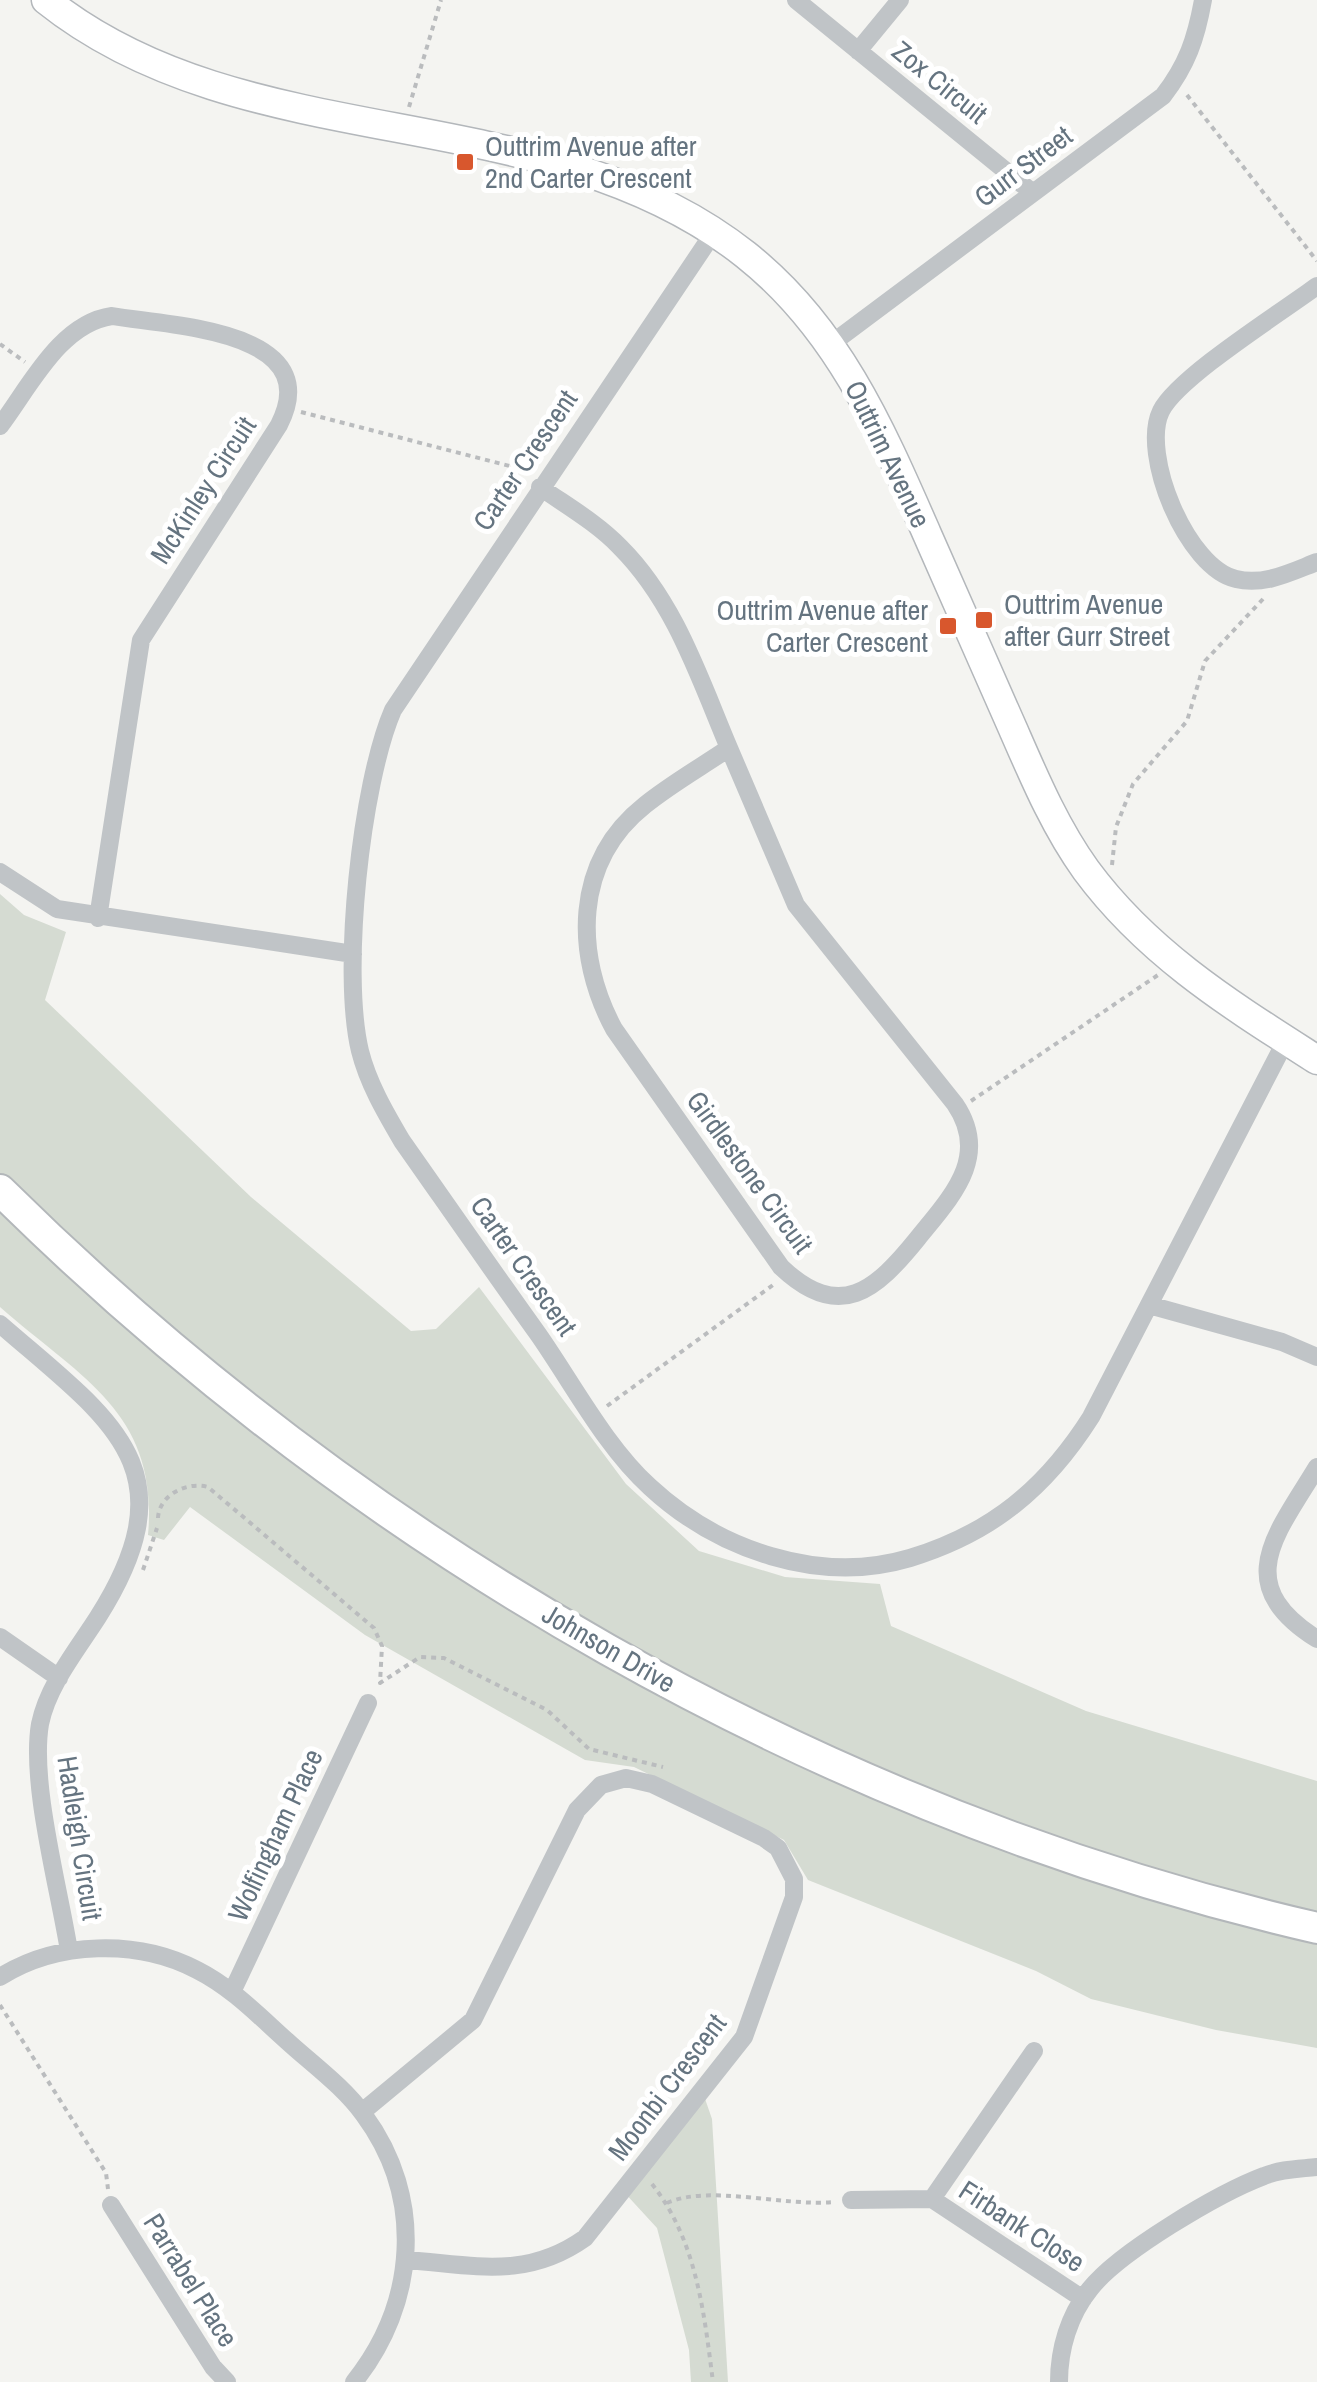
<svg xmlns="http://www.w3.org/2000/svg" width="1317" height="2382" font-family="'Archivo Narrow',sans-serif">
	<style>
		.green { fill: #d5dbd2 }
		.lines { fill: none; stroke-linecap: round; stroke-linejoin: round }
		.secondary-casing { stroke: #b3b7bb; stroke-width: 31 }
		.primary-casing { stroke: #b3b7ba; stroke-width: 34 }
		.path { stroke: #babcbe; stroke-width: 4; stroke-dasharray: 5 5; stroke-linecap: butt }
		.street { stroke: #c0c4c7; stroke-width: 18 }
		.secondary { stroke: #fff; stroke-width: 28 }
		.primary { stroke: #fff; stroke-width: 30 }
		.poi-dot { fill: #d8572d; stroke: #fff; stroke-width: 4 }
		.labels { text-anchor: middle; dominant-baseline: central; stroke-width: 10; stroke-linejoin: round; paint-order: stroke }
		.street-label { font-size: 28px; fill: #657480; stroke: #fff }
		.poi-label { font-size: 28px; fill: #657480; stroke: #fff; text-anchor: start }
	</style>
	<rect width="100%" height="100%" fill="#f4f4f1"/>
	<path class="green" d="M0 894 24 915 66 932 45 1000 251 1197 411 1331 436 1329 479 1287 626 1484 699 1551 785 1577 880 1584 891 1626 1086 1711 1317 1781V2048L1216 2030 1091 1999 1036 1971 808 1880 784 1840 634 1767 585 1760 365 1635 190 1507 164 1540 148 1535C159 1413 82 1379 0 1307Z
		M703 2093 712 2119 728 2382H691L689 2350 657 2228 623 2191Z"/>
	<g class="lines">
		<g class="secondary-casing">
			<path id="secondary" d="M46 0C247 161 543 94 746 255 838 328 881 429 927 534 956 599 984 664 1013 729 1034 777 1055 827 1086 870 1148 954 1231 1005 1317 1060"/>
		</g>
		<g class="primary-casing">
			<path id="primary" d="M0 1190C361 1547 821 1813 1317 1928"/>
		</g>
		<path class="path" d="M1187 95 1317 261
			M409 107 441 0
			M0 344 25 362
			M301 412 529 471
			M1112 865 1116 827 1133 784 1187 721 1205 661 1263 599
			M971 1101 1158 975
			M607 1406 773 1285
			M158 1518C159 1495 187 1481 208 1487L374 1628 382 1646 380 1683 420 1657 444 1658 547 1710 589 1749 663 1767
			M143 1570 157 1528
			M0 2005 106 2173 108 2189
			M652 2184C697 2241 704 2313 713 2382
			M667 2203C709 2184 785 2207 835 2202"/>
		<path class="street" d="M796 0 1033 193
			M858 51 900 0
			M714 232 393 710C361 784 341 972 360 1051 368 1083 385 1112 402 1141 447 1205 492 1270 538 1334 573 1384 605 1446 650 1487 718 1550 819 1585 910 1558 992 1533 1046 1488 1091 1417L1286 1040
			M1317 286C1282 312 1178 377 1161 411 1140 454 1187 568 1236 579 1264 586 1291 572 1317 562
			M831 344 1163 96C1187 65 1196 39 1203 0
			M0 426C29 388 60 323 112 316 168 326 328 329 279 425L141 640 98 918
			M540 487C567 506 597 523 620 547 675 602 699 677 729 748 701 767 671 784 645 805 573 862 574 955 614 1029L781 1267C840 1323 876 1290 918 1238 951 1197 991 1157 955 1104L796 905 729 748
			M0 872 57 909 353 954
			M1149 1305 1282 1342 1317 1357
			M0 1324C109 1419 193 1467 98 1617 77 1650 48 1685 40 1724 30 1783 59 1888 69 1951
			M1317 1467C1276 1535 1230 1584 1317 1639
			M0 1637 59 1678
			M0 1977C57 1941 138 1939 197 1970 231 1987 258 2015 287 2041 312 2064 343 2086 364 2115 425 2198 417 2303 354 2382
			M232 1992 368 1703
			M362 2112 473 2020 577 1810 601 1785 626 1778 652 1784 764 1838 778 1848 794 1879V1897L744 2037 585 2238C526 2280 474 2265 407 2260
			M932 2199 1034 2051
			M851 2200 932 2199 1083 2299
			M111 2205 213 2367 227 2382
			M1059 2382C1059 2349 1069 2315 1090 2289 1119 2252 1219 2193 1264 2176 1281 2169 1299 2169 1317 2167"/>
		<use href="#secondary" class="secondary"/>
		<use href="#primary" class="primary"/>
	</g>
	<g class="poi-dot">
		<rect x="455" y="152" width="20" height="20" rx="5"/>
		<rect x="974" y="610" width="20" height="20" rx="5"/>
		<rect x="938" y="616" width="20" height="20" rx="5"/>
	</g>
	<g class="labels">
		<g class="street-label">
			<text transform="translate(940 82) rotate(39)">Zox Circuit</text>
			<text transform="translate(1023 166) rotate(-37)">Gurr Street</text>
			<text transform="translate(888 454) rotate(64)">Outtrim Avenue</text>
			<text transform="translate(525 460) rotate(-56)">Carter Crescent</text>
			<text transform="translate(203 490) rotate(-57)">McKinley Circuit</text>
			<text transform="translate(750 1172) rotate(54)">Girdlestone Circuit</text>
			<text transform="translate(524 1266) rotate(55)">Carter Crescent</text>
			<text transform="translate(609 1648) rotate(30)">Johnson Drive</text>
			<text transform="translate(275 1835) rotate(-65)">Wolfingham Place</text>
			<text transform="translate(80 1838) rotate(81)">Hadleigh Circuit</text>
			<text transform="translate(667 2087) rotate(-53)">Moonbi Crescent</text>
			<text transform="translate(1022 2226) rotate(33)">Firbank Close</text>
			<text transform="translate(191 2280) rotate(58)">Parrabel Place</text>
		</g>
		<g class="poi-label">
			<text x="485" y="146">Outtrim Avenue after<tspan x="485" dy="32">2nd Carter Crescent</tspan></text>
			<text x="1004" y="604">Outtrim Avenue<tspan x="1004" dy="32">after Gurr Street</tspan></text>
			<text x="928" y="610" text-anchor="end">Outtrim Avenue after<tspan x="928" dy="32">Carter Crescent</tspan></text>
		</g>
	</g>
</svg>
